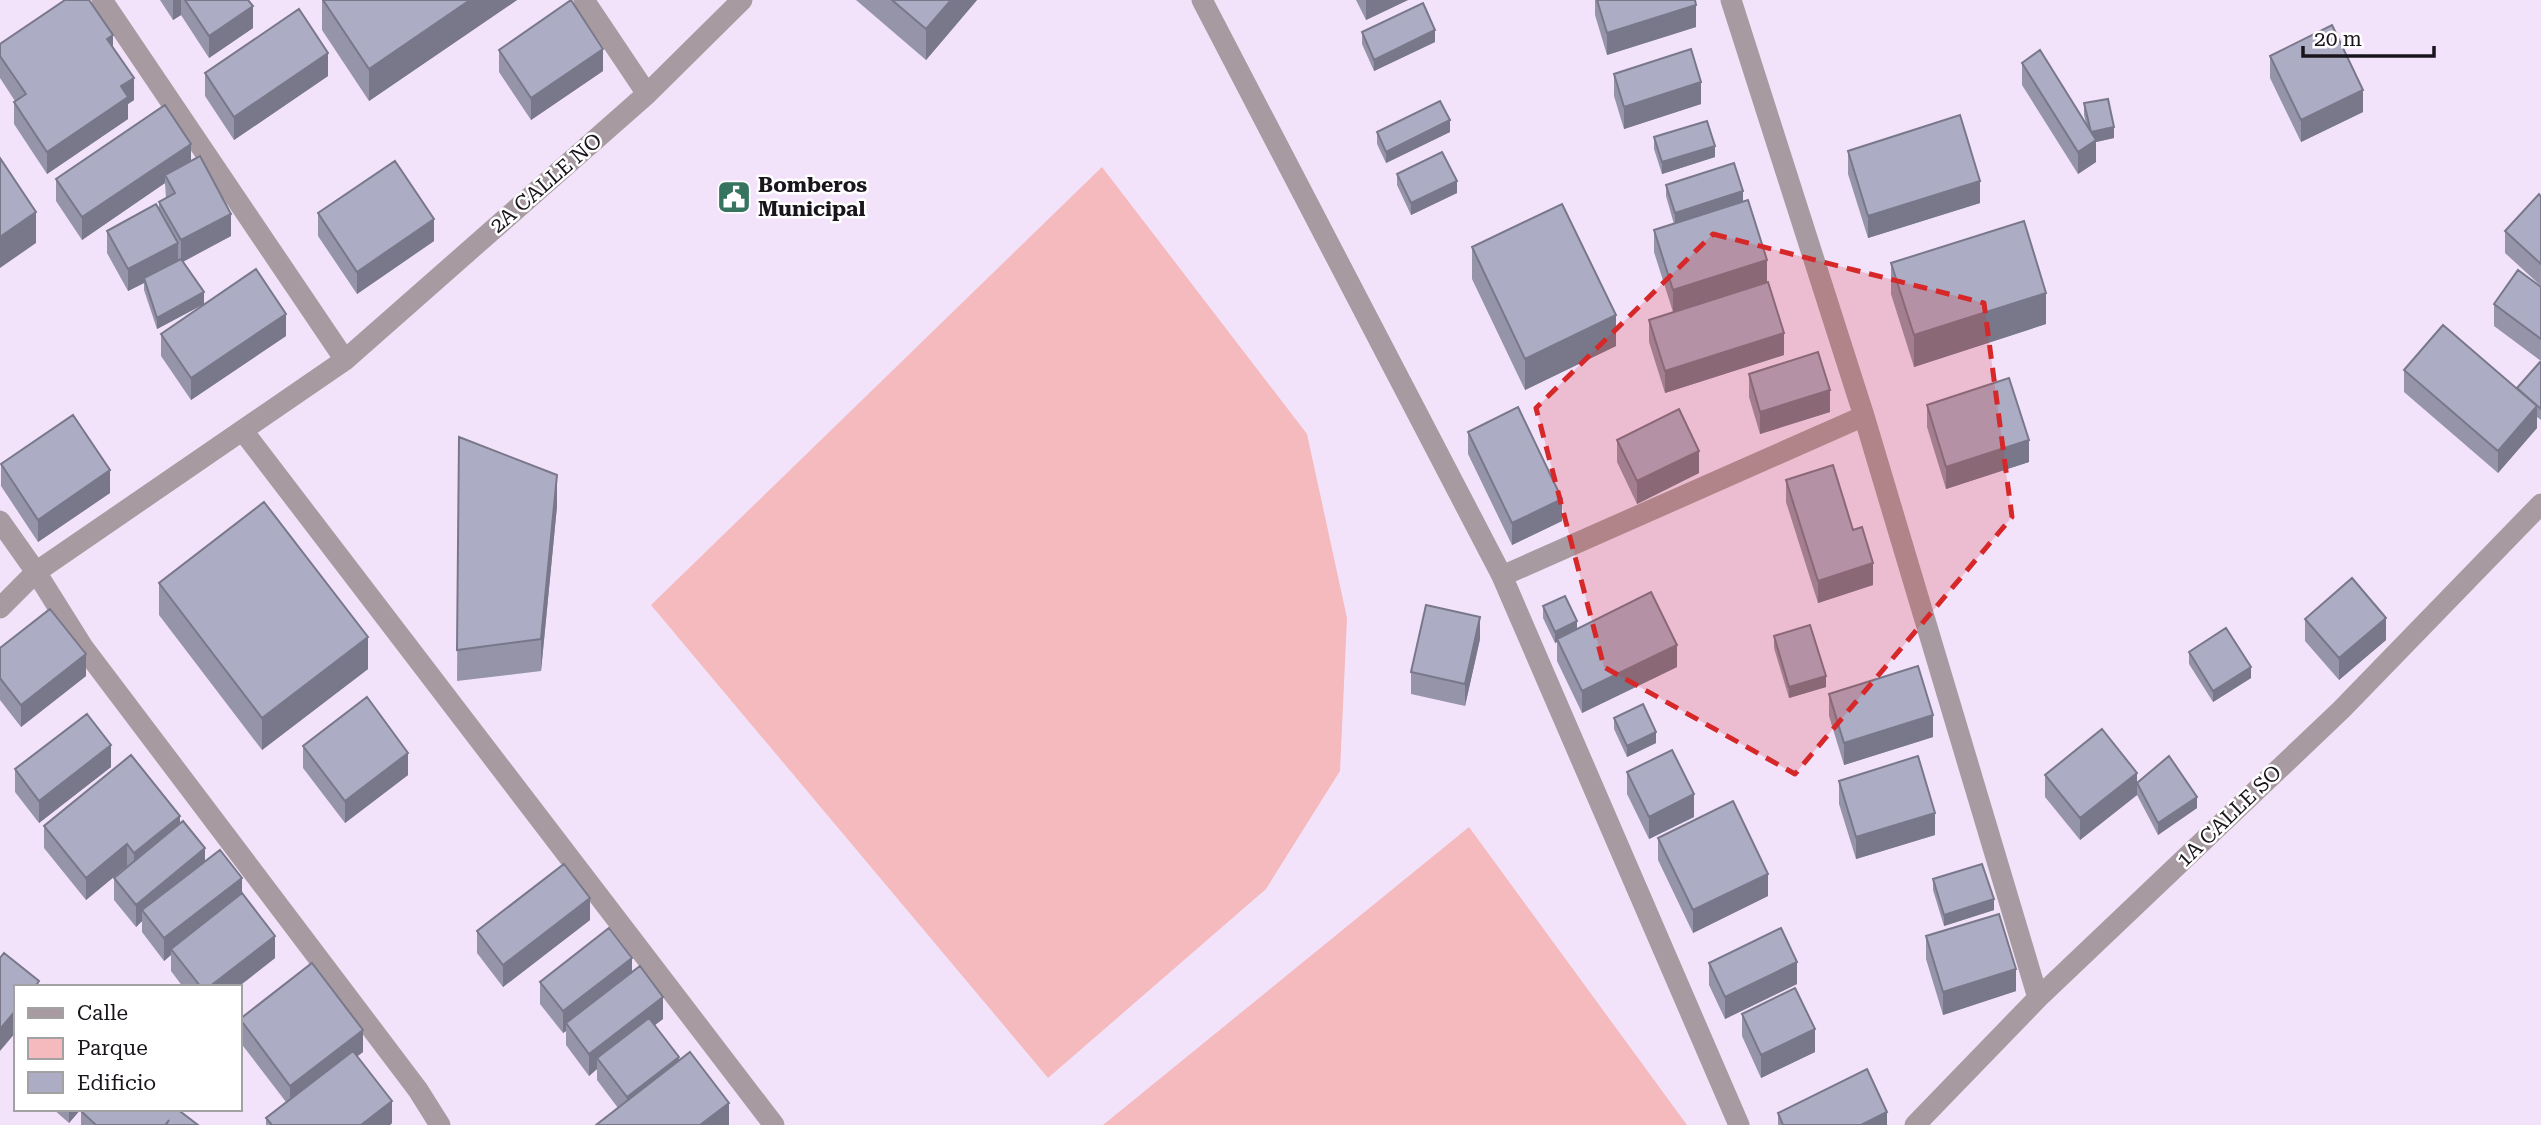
<svg xmlns="http://www.w3.org/2000/svg" width="2541" height="1125" font-family="'Roboto Serif',serif">
	<style>
		.green { fill: #f4babe }
		.lines { fill: none; stroke-linecap: round; stroke-linejoin: round }
		.minor { stroke: #a79ba1; stroke-width: 21 }
		.wall { fill: #9594a9 }
		.shaded-wall { fill: #79788a }
		.building { fill: #adacc5; stroke: #79788a; stroke-width: 2 }
		.marked { fill: #d62828; fill-opacity: 0.2; stroke: #d62828; stroke-width: 5; stroke-dasharray: 14 9; stroke-linejoin: round }
		.labels { text-anchor: middle; dominant-baseline: central; stroke-width: 5; stroke-linejoin: round; paint-order: stroke }
		.street-label { font-size: 21px; fill: #1a151c; stroke: #fff }
		.poi-label { font-size: 21px; font-weight: bold; fill: #1a151c; stroke: #fff; text-anchor: start }
	</style>
	<rect width="100%" height="100%" fill="#f2e3fa"/>
	<path class="green" d="M1102 167 1307 434 1347 618 1340 771 1266 889 1048 1078 651 605Z
		M1469 827 1687 1125H1103Z"/>
	<g class="lines">
		<path class="minor" d="M102 0 345 360
			M584 0 647 94
			M1202 0 1502 576 1739 1125
			M1731 0 1864 416 2038 998
			M243 431 774 1125
			M0 521 36 572 83 647 418 1090 440 1125
			M1502 576 1864 416
			M0 608 36 572 345 360 647 94 742 0
			M1915 1125 2038 998 2341 710 2541 504"/>
	</g>
	<path class="wall" d="M160 0H248L253 28 209 58 181 15 173 20Z
		M322 0H517L369 101 322 30Z
		M856 0H977L926 60Z
		M1356 0H1408L1366 20Z
		M1595 0H1695L1696 27 1607 55 1595 15Z
		M1362 32 1435 42 1374 71 1362 44Z
		M0 44 113 47 134 100 128 104V119L47 174 14 124V102L15 101 0 78Z
		M499 50 603 71 531 120 499 72Z
		M2270 56 2363 112 2301 142 2270 78Z
		M2022 63 2086 123 2084 115V103L2114 138 2096 142V162L2078 174 2022 85Z
		M205 73 328 76 234 140 205 96Z
		M1614 74 1701 104 1624 129 1614 96Z
		M1377 132H1450L1386 163 1377 144Z
		M1654 137 1715 157 1662 174 1654 149Z
		M1848 151 1980 203 1868 238 1848 174Z
		M191 161 231 236 183 261 204 304 157 329 144 290V283L128 291 107 253V231L159 209V202L166 198 165 183 82 240 56 201V179Z
		M1397 174 1457 193 1411 215 1397 185Z
		M1666 185 1743 202 1673 312 1654 252V230L1674 224 1666 196Z
		M2541 197V286L2505 253V231Z
		M318 213 434 241 357 294 318 236Z
		M1472 247 1616 346 1525 390 1472 279Z
		M1891 263 2046 324 1914 367 1891 294Z
		M2541 287V361L2494 326V304Z
		M1649 320 1784 355 1665 393 1649 342Z
		M161 334 286 336 191 400 161 356Z
		M2541 363V420L2537 417V428L2498 473 2404 392V370L2517 389Z
		M1749 374 1830 412 1760 434 1749 397Z
		M1927 405 2029 462 1946 489 1927 427Z
		M1468 432 1562 521 1512 545 1468 454Z
		M459 437 557 506 541 671 457 681Z
		M1617 440 1699 473 1637 504 1617 462Z
		M1 464 110 493 38 542 1 486Z
		M1786 480 1853 530 1873 585 1818 603 1786 502Z
		M159 583 368 669 262 750 159 615Z
		M1543 606 1577 629 1677 667 1582 713 1557 661V642L1555 643 1543 618Z
		M2305 619 2386 640 2339 680 2305 641Z
		M1774 636 1826 687 1789 698 1774 648Z
		M1480 639 1465 706 1411 694V672Z
		M0 648 86 676 21 727 0 700Z
		M2189 652 2251 678 2213 702 2189 664Z
		M1829 694 1933 737 1844 765 1829 716Z
		M1614 718 1656 743 1627 757 1614 729Z
		M303 746 408 775 345 823 303 768Z
		M111 767 39 823 15 792V769Z
		M1627 772 1694 817 1649 839 1627 794Z
		M2045 775 2137 783 2197 808 2158 835 2137 795 2080 840 2045 797Z
		M1839 781 1935 835 1856 859 1839 804Z
		M180 824 205 862 242 894 275 958 238 987H183L171 971V955L164 961 142 932V921L136 927 114 900V878L127 866 86 900 44 848V826Z
		M1658 838 1768 896 1693 933 1658 860Z
		M1933 879 1994 910 1944 926 1933 890Z
		M590 920 503 987 477 953V931Z
		M1926 936 2016 991 1943 1015 1926 959Z
		M1709 963 1797 984 1725 1019 1709 985Z
		M632 972 663 1019 654 1025 679 1060 729 1125 618 1108 597 1080V1069L589 1076 566 1045V1031L563 1033 540 1004V982Z
		M1742 1014 1815 1052 1761 1078 1742 1036Z
		M240 1019 363 1052 357 1056 392 1123 390 1125H266V1118L286 1102 240 1042Z
		M53 1109H81L69 1123Z
		M81 1111 198 1125H81Z
		M1778 1113 1887 1125H1778Z"/>
	<path class="shaded-wall" d="M173 0H181V15L173 20Z
		M470 0H517L369 101V69Z
		M951 0H977L926 60V29Z
		M1366 0H1408L1366 20Z
		M1696 5V27L1607 55V33Z
		M253 6V28L209 58V36Z
		M1435 30V42L1374 71V60Z
		M113 35V57L107 39Z
		M603 49V71L531 120V98Z
		M328 53V76L234 140V117Z
		M134 78V100L128 104V119L47 174V152L121 86Z
		M1701 82V104L1624 129V107Z
		M2363 90V112L2301 142V120Z
		M1450 120V132L1386 163V152Z
		M2114 127V138L2096 142V162L2078 174V152L2091 132Z
		M191 144V166L165 175V183L82 240V217Z
		M1715 146V157L1662 174V162Z
		M1457 181V193L1411 215V203Z
		M1980 181V203L1868 238V216Z
		M1743 191V203L1675 225V213Z
		M36 212V243L0 268V237Z
		M231 214V236L181 263V240Z
		M434 219V241L357 294V272Z
		M178 243V265L144 278V283L128 291V269Z
		M1767 260V282L1673 312V290Z
		M204 292V304L157 329V318Z
		M2046 293V324L1914 367V335Z
		M286 314V336L191 400V378Z
		M1616 315V346L1525 390V359Z
		M1784 333V355L1665 393V371Z
		M1830 390V412L1760 434V412Z
		M2537 406V428L2498 473V451Z
		M2029 440V462L1946 489V467Z
		M1699 451V473L1637 504V481Z
		M110 470V493L38 542V520Z
		M557 475V506L541 671V639Z
		M1562 499V521L1512 545V523Z
		M1873 563V585L1818 603V581Z
		M1480 617V639L1465 706V684Z
		M2386 618V640L2339 680V658Z
		M1577 621V632L1557 639V642L1555 643V632Z
		M368 637V669L262 750V718Z
		M1677 645V667L1582 713V691Z
		M86 654V676L21 727V705Z
		M2251 667V678L2213 702V691Z
		M1826 676V687L1789 698V687Z
		M1933 715V737L1844 765V743Z
		M1656 732V743L1627 757V746Z
		M111 745V767L39 823V801Z
		M408 753V775L345 823V801Z
		M2137 773V795L2080 840V818Z
		M1694 794V817L1649 839V817Z
		M2197 797V808L2158 835V823Z
		M1935 813V835L1856 859V837Z
		M180 816V838L134 875V853Z
		M127 844V866L86 900V878Z
		M205 848V871L142 910V921L136 927V905Z
		M1768 874V896L1693 933V910Z
		M242 878V901L171 949V955L164 961V938Z
		M590 898V920L503 987V965Z
		M1994 899V910L1944 926V915Z
		M275 936V958L238 987H209Z
		M632 958V980L566 1023V1031L563 1033V1011Z
		M1797 962V984L1725 1019V997Z
		M2016 969V991L1943 1015V992Z
		M663 997V1019L603 1065 597 1058V1069L589 1076V1054Z
		M16 1010V1032L0 1051V1029Z
		M1815 1029V1052L1761 1078V1055Z
		M363 1030V1052L290 1108V1086Z
		M679 1057V1080L627 1119V1097Z
		M392 1101V1123L390 1125H361Z
		M729 1103V1125H700Z
		M71 1109H81L69 1123V1112Z
		M1887 1112V1125H1861Z"/>
	<path class="building" d="M65 0H89L113 35 107 39 134 78 121 86 128 97 47 152 14 102 26 94 0 56V44Z
		M185 0H248L253 6 209 36Z
		M323 0H470L369 69Z
		M571 0 603 49 531 98 499 50Z
		M892 0H951L926 29Z
		M1597 0H1695L1696 5 1607 33Z
		M1423 3 1435 30 1374 60 1362 32Z
		M299 9 328 53 234 117 205 73Z
		M2332 25 2363 90 2301 120 2270 56Z
		M1691 49 1701 82 1624 107 1614 74Z
		M2040 50 2096 140 2078 152 2022 63Z
		M2108 99 2114 127 2091 132 2084 103Z
		M1440 101 1450 120 1386 152 1377 132Z
		M165 105 191 144 82 217 56 179Z
		M1960 115 1980 181 1868 216 1848 151Z
		M1707 121 1715 146 1662 162 1654 137Z
		M1442 152 1457 181 1411 203 1397 174Z
		M200 156 231 214 181 240 159 202 175 193 165 175Z
		M0 158 36 212 0 237Z
		M395 161 434 219 357 272 318 213Z
		M1734 163 1743 191 1675 213 1666 185Z
		M2539 194 2541 197V264L2505 231Z
		M1748 200 1767 260 1673 290 1654 230Z
		M156 204 178 243 128 269 107 231Z
		M1562 204 1616 315 1525 359 1472 247Z
		M2024 221 2046 293 1914 335 1891 263Z
		M181 259 204 292 157 318 144 278Z
		M256 269 286 314 191 378 161 334Z
		M2518 270 2541 287V339L2494 304Z
		M1768 282 1784 333 1665 371 1649 320Z
		M2443 325 2537 406 2498 451 2404 370Z
		M1818 352 1830 390 1760 412 1749 374Z
		M2540 362 2541 363V409L2517 388Z
		M2009 378 2029 440 1946 467 1927 405Z
		M1518 407 1562 499 1512 523 1468 432Z
		M1679 409 1699 451 1637 481 1617 440Z
		M73 415 110 470 38 520 1 464Z
		M459 437 557 475 541 639 457 650Z
		M1833 465 1853 530 1862 527 1873 563 1818 581 1786 480Z
		M264 502 368 637 262 718 159 583Z
		M2352 578 2386 618 2339 658 2305 619Z
		M1651 592 1677 645 1582 691 1557 639Z
		M1565 596 1577 621 1555 632 1543 606Z
		M1426 605 1480 617 1465 684 1411 672Z
		M50 609 86 654 21 705 0 678V648Z
		M1810 625 1826 676 1789 687 1774 636Z
		M2226 628 2251 667 2213 691 2189 652Z
		M1918 666 1933 715 1844 743 1829 694Z
		M367 697 408 753 345 801 303 746Z
		M1643 704 1656 732 1627 746 1614 718Z
		M87 714 111 745 39 801 15 769Z
		M2102 729 2137 773 2080 818 2045 775Z
		M1672 750 1694 794 1649 817 1627 772Z
		M131 755 180 816 134 853 127 844 86 878 44 826Z
		M1918 756 1935 813 1856 837 1839 781Z
		M2169 756 2197 797 2158 823 2137 783Z
		M1733 801 1768 874 1693 910 1658 838Z
		M183 821 205 848 136 905 114 878Z
		M220 850 242 878 164 938 142 910Z
		M564 864 590 898 503 965 477 931Z
		M1982 864 1994 899 1944 915 1933 879Z
		M242 893 275 936 209 987H201L171 949Z
		M1999 914 2016 969 1943 992 1926 936Z
		M609 928 632 958 563 1011 540 982Z
		M1781 928 1797 962 1725 997 1709 963Z
		M4 953 39 981 35 987H16V1010L0 1029V958Z
		M312 963 363 1030 290 1086 240 1019Z
		M640 966 663 997 589 1054 566 1023Z
		M1795 988 1815 1029 1761 1055 1742 1014Z
		M649 1018 679 1057 627 1097 597 1058Z
		M353 1051 392 1101 361 1125H272L266 1118Z
		M690 1052 729 1103 700 1125H596Z
		M1867 1069 1887 1112 1861 1125H1783L1778 1113Z
		M83 1109H177L198 1125H166L169 1120 165 1125H96L81 1111Z"/>
	<path class="marked" d="M1713 234 1984 303 2012 517 1795 774 1604 667 1536 408Z"/>
	<defs>
		<g id="civic-square" transform="scale(1.75)"><rect x="-9" y="-9" width="18" height="18" rx="4" fill="#377460" stroke="#fff"/><path d="M-.6-6.5H3V-4.5H.6V-3L4-1V1h2V6H-6V1h2V-1L-.6-3ZM-1.2 2.5V6h2.4V2.5Z" fill="#fff"/></g>
	</defs>
	<g fill-rule="evenodd">
		<use href="#civic-square" x="734" y="197"/>
	</g>
	<g class="labels">
		<g class="street-label">
			<text transform="translate(546 183) rotate(-41)">2A CALLE NO</text>
			<text transform="translate(2229 816) rotate(-44)">1A CALLE SO</text>
		</g>
		<g class="poi-label">
			<text x="758" y="185">Bomberos<tspan x="758" dy="24">Municipal</tspan></text>
		</g>
	</g>
	<rect x="14" y="985" width="228" height="126" fill="#ffffff" stroke="#a3a1a4" stroke-width="2"/>
	<rect x="28" y="1008" width="35" height="10" fill="#a79ba1" stroke="#a3a1a4" stroke-width="2"/>
	<text x="77" y="1020" font-size="21" fill="#1a151c">Calle</text>
	<rect x="28" y="1038" width="35" height="21" fill="#f4babe" stroke="#a3a1a4" stroke-width="2"/>
	<text x="77" y="1055" font-size="21" fill="#1a151c">Parque</text>
	<rect x="28" y="1072" width="35" height="21" fill="#adacc5" stroke="#a3a1a4" stroke-width="2"/>
	<text x="77" y="1090" font-size="21" fill="#1a151c">Edificio</text>
	<path d="M2303 46v10h131v-10" fill="none" stroke="#1a151c" stroke-width="3.5"/>
	<text x="2314" y="46" font-size="21" fill="#1a151c" stroke="#ffffff" stroke-width="5" paint-order="stroke">20 m</text>
</svg>
